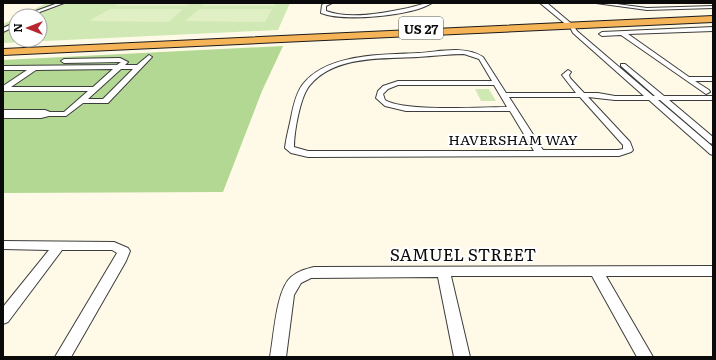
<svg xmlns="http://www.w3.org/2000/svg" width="716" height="360" font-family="Literata,serif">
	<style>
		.green { fill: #d0e8b3 }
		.forest { fill: #b3d893 }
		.pitch { fill: #e1efc5 }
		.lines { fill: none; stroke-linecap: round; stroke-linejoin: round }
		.minor-casing { stroke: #3d3d3d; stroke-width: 2 }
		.tertiary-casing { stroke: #3d3d3d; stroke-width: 2 }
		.trunk-casing { stroke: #1b1b1b; stroke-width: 2 }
		.minor { fill: #fff; fill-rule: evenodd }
		.tertiary { fill: #fff; fill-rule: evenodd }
		.trunk { fill: #f6b458; fill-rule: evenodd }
		.labels { text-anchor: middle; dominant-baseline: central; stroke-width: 4; stroke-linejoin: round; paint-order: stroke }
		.shield { fill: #fff; stroke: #545454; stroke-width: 1 }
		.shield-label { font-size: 13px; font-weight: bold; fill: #0a0a0a }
		.street-label { font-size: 14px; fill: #0a0a0a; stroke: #fff }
		.near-street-label { font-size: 17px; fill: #0a0a0a; stroke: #fff }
	</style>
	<rect width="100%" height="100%" fill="#fffae8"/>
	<path class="green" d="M47 3H290L278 30 3 43V24L16 18V40H40V16H20Z
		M475 89H489L496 101H481Z"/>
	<path class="forest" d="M283 46 262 91 223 192 3 193V60Z"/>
	<path class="pitch" d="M119 3H190L186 6H115Z
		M205 3H276L274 6H202Z
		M110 9H183L169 22 89 21Z
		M199 9H272L265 22 185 21Z"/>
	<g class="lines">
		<g class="minor-casing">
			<path id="minor" d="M58 3H64L29 16H22Z
				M325 3H332L326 6V11C350 20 383 13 408 8 416 6 424 3 432 3 412 16 344 22 321 13L322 5Z
				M596 3H609L647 8 713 6V8L647 10Z
				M16 22V26L3 32V28Z
				M569 25H573L577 31 653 96H655L621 66V64H625L664 96H713V100H669L713 137V144L710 143 660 100H658L713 147V155L710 154 649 100H615L588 97 630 142 633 150 631 152 619 156 308 157 291 153 285 148C286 138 289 128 291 118 293 107 296 93 303 84 328 53 382 55 418 53 439 52 464 45 483 57L506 93H576L562 75 568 70 571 72 569 75 570 78 584 93H598L615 96H644L573 33ZM464 54 479 59 492 81H398L383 86 378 91 376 98 385 106 406 111H510L534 151H308L294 147C294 133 300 96 310 85 335 55 383 59 418 57 434 56 449 54 464 54ZM398 85H494L507 107C480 107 405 112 385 100L383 94 388 89ZM509 97H580L623 145V149L618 150H543Z
				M713 27V31L628 34 689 77H713V81H695L709 90 710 92 706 94 621 35 602 36 599 34 602 32Z
				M149 55 152 57 151 58 108 103H83L66 116H49L41 118H3V110H45L50 112H64L88 91H3V86L27 70H3V66L117 65 121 62 64 63 61 61 64 59 120 58 128 62 125 65H137ZM113 69 93 87H11L36 70ZM121 69H133L103 99H88Z
				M3 241 114 242 128 248 130 251 126 261 71 357H55L117 253 112 250H62L8 322 3 324V307L49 250 3 249Z
				M713 266V276H606L653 357H637L592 276H451L470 357H454L438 277 311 278 301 283 294 295 286 357H270C274 336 276 290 291 277 298 271 306 269 314 267Z"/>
		</g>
		<g class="tertiary-casing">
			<path id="tertiary" d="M540 3H547L573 25V27H569Z"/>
		</g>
		<g class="trunk-casing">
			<path id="trunk" d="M713 16V22L3 55V49Z"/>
		</g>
		<use href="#minor" class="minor"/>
		<use href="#tertiary" class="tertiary"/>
		<use href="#trunk" class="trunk"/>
	</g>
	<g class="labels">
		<rect class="shield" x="399" y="17" width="44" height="22" rx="3"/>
		<g class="shield-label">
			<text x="421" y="28">US 27</text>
		</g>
		<g class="street-label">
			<text x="513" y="139">HAVERSHAM WAY</text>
		</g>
		<g class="near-street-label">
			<text x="463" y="253">SAMUEL STREET</text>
		</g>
	</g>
	<rect width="716" height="360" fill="none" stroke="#0a0a0a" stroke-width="8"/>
	<g transform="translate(28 28) rotate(270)"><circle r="19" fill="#ffffff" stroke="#9d9d9d"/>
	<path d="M0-3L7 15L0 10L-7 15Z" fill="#b8252f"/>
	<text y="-6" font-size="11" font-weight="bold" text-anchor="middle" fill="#0a0a0a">N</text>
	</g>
</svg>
